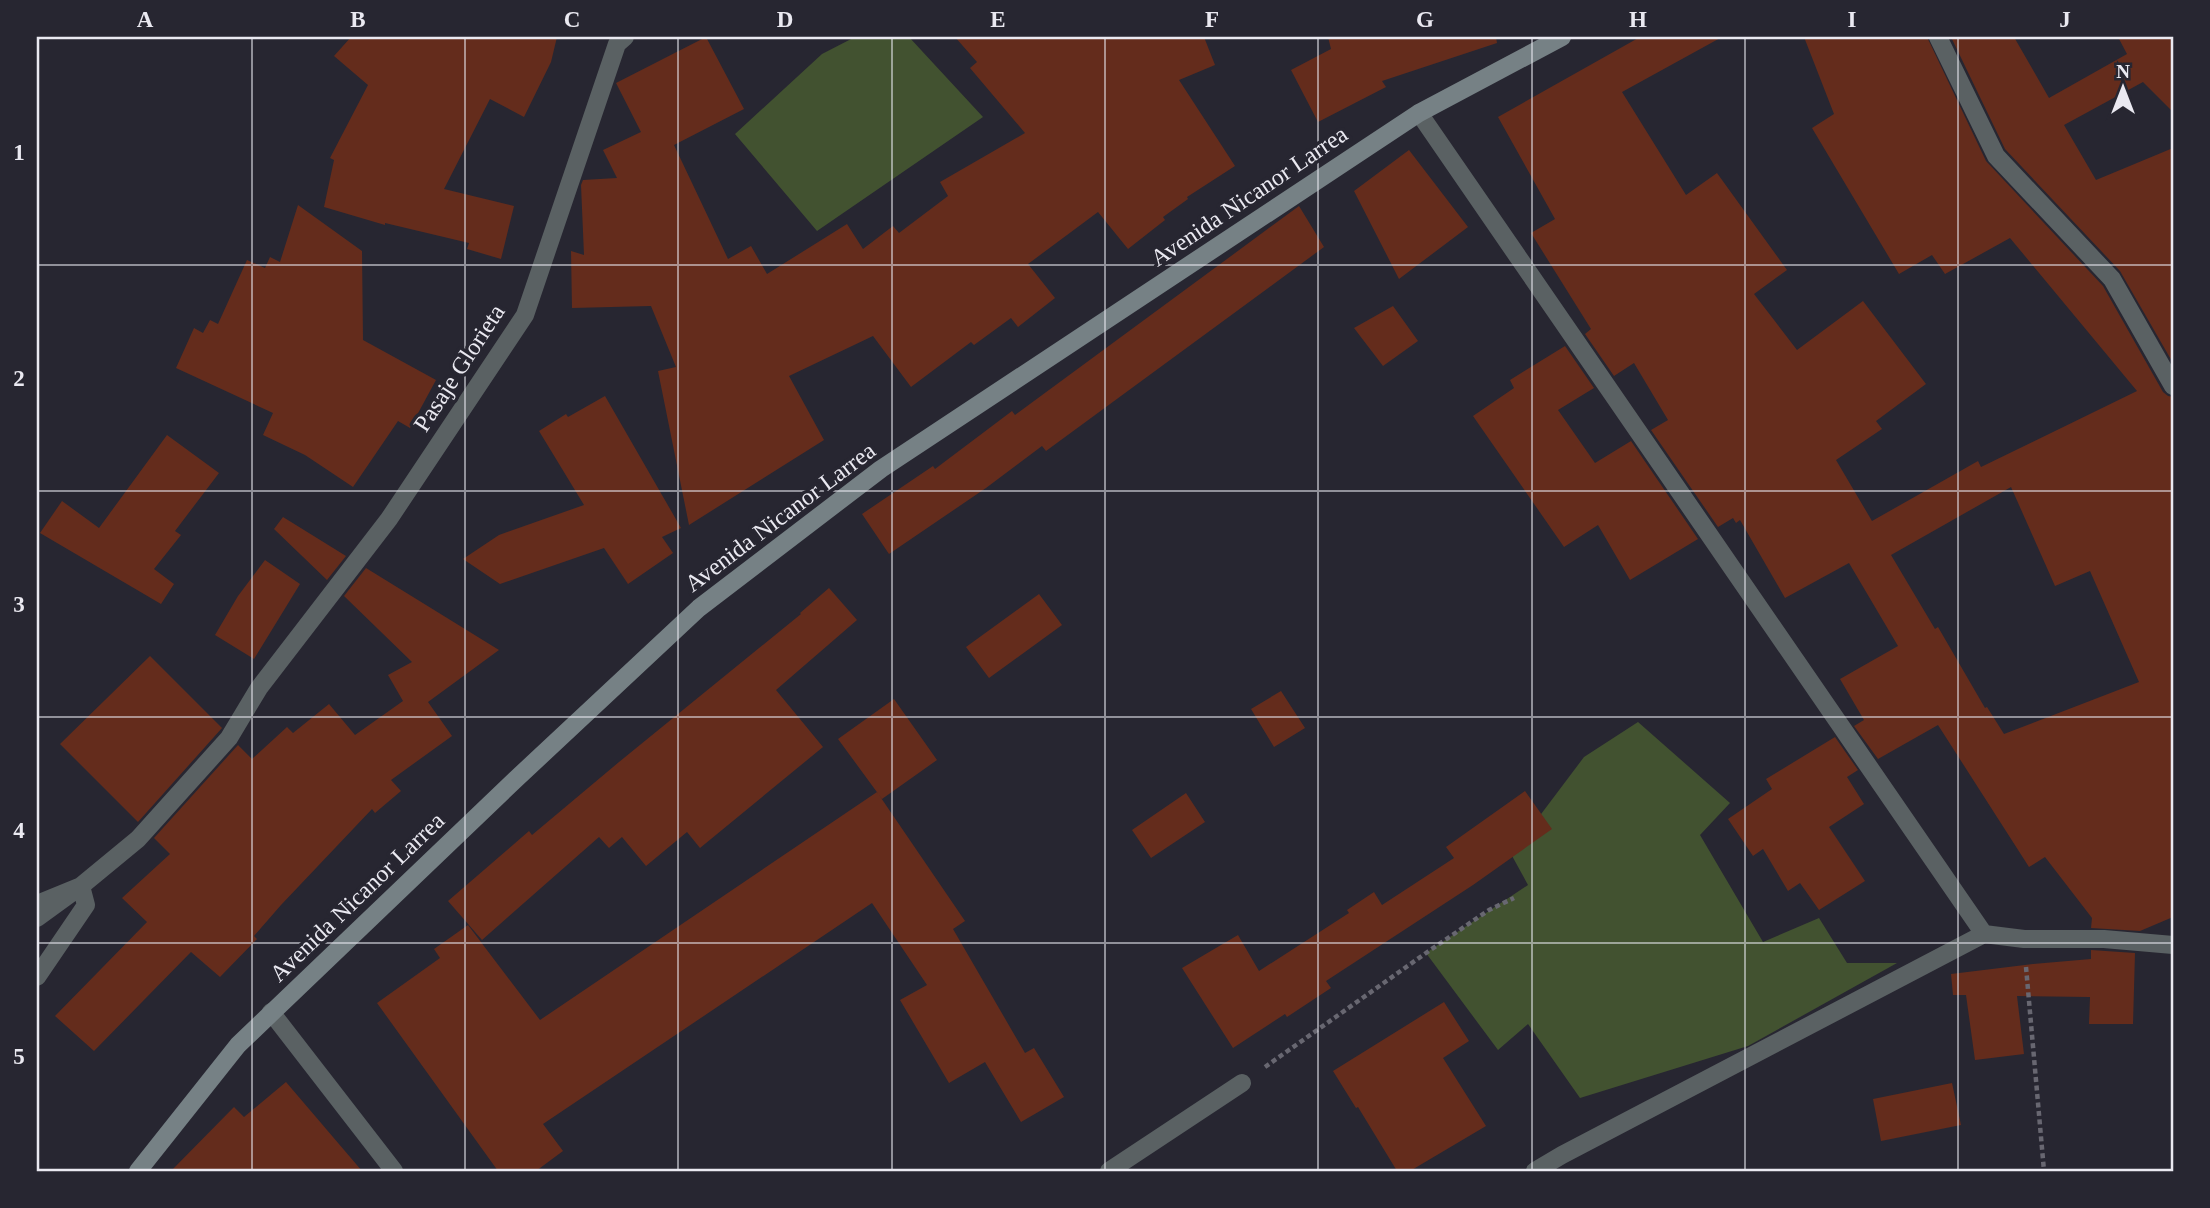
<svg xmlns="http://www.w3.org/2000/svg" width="2210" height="1208" font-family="Georgia,serif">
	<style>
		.green { fill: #425230 }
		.building { fill: #642c1c; fill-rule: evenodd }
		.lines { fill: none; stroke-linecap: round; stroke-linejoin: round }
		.path { stroke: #686771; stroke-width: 4.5; stroke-dasharray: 5 3.5; stroke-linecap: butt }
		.minor { stroke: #5a6163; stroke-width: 18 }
		.secondary { stroke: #768185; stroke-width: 18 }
		.grid { fill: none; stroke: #eae9f1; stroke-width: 2; stroke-opacity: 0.55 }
		.labels { text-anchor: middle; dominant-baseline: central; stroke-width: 7; stroke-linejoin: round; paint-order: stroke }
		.street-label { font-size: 24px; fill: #eae9f1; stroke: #272631 }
		.neatline { fill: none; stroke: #eae9f1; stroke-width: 2.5 }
		.grid-label { font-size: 23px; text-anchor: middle; font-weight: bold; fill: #eae9f1 }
	</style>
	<rect width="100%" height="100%" fill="#272631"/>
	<path class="green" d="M855 37H909L983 117 817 231 735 134 822 54Z
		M1638 722 1730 803 1700 835 1763 942 1819 918 1847 963H1897L1748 1046 1580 1098 1528 1024 1498 1050 1426 953 1528 885 1511 854 1584 757Z"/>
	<path class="building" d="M351 37H557L551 62 524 117 490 99 444 189 514 206 501 259 467 249 469 243 385 223V225L324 207 334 160 330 158 368 85 334 56Z
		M706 37 744 109 674 145 728 259 751 246 767 274 847 224 863 249 893 226 899 233 948 196 940 182 1025 133 970 68 977 62 955 37H1204L1215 65 1179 80 1235 166 1187 197 1188 199 1163 217 1165 220 1128 249 1098 212 1028 264 1055 298 1018 327 1011 318 974 345 971 342 911 387 873 336 789 376 824 440 689 525 658 371 676 367 651 306 572 308 571 251 584 255 581 185 583 180 617 178 603 150 641 132 616 83Z
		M1328 37H1496L1497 43 1382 81 1386 87 1318 122 1291 70 1331 49Z
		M1640 37H1722L1622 92 1686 195 1717 173 1787 270 1754 294 1797 350 1863 301 1926 384 1876 421 1882 429 1836 460 1872 521 1978 461 1981 467 2137 391 2010 238 1945 274 1932 255 1899 274 1812 128 1834 114 1804 37H1927L1986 161 2103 286 2163 392 2168 396 2173 397V917L2140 931 2091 928 2092 918 2045 857 2029 867 1938 725 1878 759 1854 726 1864 720 1840 679 1898 646 1849 563 1785 598 1740 520 1736 523 1733 518 1718 527 1651 430 1668 420 1634 363 1614 376 1585 334 1591 329 1531 233 1555 219 1498 117ZM2011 487 2055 586 2090 571 2139 682 2004 734 1987 707 1985 708 1938 627 1935 629 1891 555Z
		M1951 37H2014L2049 98 2127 54 2118 37H2173V112L2143 82 2064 125 2096 180 2173 148V363L2120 271 2005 149Z
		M1409 150 1468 227 1399 279 1354 191Z
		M298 205 362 251 363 340 436 380 410 428 398 421 353 487 305 455 263 435 273 413 176 368 194 328 203 333 210 320 218 324 247 260 265 268 270 257 280 262Z
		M1299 206 1324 247 1046 451 1042 446 986 488 889 554 862 514 933 466 935 469 1012 411 1015 415Z
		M1393 306 1418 341 1383 366 1354 328Z
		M1565 346 1594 388 1558 410 1595 463 1631 441 1698 539 1630 580 1598 525 1564 547 1473 416 1514 388 1510 380Z
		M605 396 681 528 662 537 673 553 628 584 604 548 500 584 463 559 499 535 584 505 539 431 566 414 568 417Z
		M167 435 219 473 175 531 181 535 154 569 174 584 161 604 40 533 62 501 99 528Z
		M283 517 346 556 327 580 274 529Z
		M265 560 300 584 254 659 215 635 238 596Z
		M366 568 499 650 428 702 452 736 391 780 401 791 375 813 372 809 281 905 254 936 257 939 220 977 191 952 94 1051 55 1016 147 922 122 898 170 854 154 838 238 745 252 759 287 727 293 733 329 704 355 735 403 701 388 675 412 662 344 596Z
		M829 588 857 620 776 690 823 747 700 848 687 832 646 866 622 837 609 848 599 837 482 940 448 901 529 831 532 835 619 762 801 614 800 613Z
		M1039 594 1062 625 989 678 966 647Z
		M150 656 222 728 138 822 60 744Z
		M1281 691 1305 728 1274 747 1251 709Z
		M894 699 937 760 882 799 838 739Z
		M1835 737 1858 770 1847 777 1864 804 1829 827 1865 881 1819 910 1800 883 1788 891 1763 849 1753 856 1728 819 1772 789 1766 779Z
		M1525 791 1552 829 1473 885 1326 981 1331 988 1287 1017 1285 1014 1233 1048 1182 968 1238 935 1259 971 1349 913 1347 910 1374 892 1382 905 1454 858 1446 847Z
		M877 792 965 921 953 929 1025 1053 1034 1048 1064 1097 1021 1122 985 1062 949 1083 900 1000 927 985 872 903 543 1124 563 1151 536 1171H498L377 1003 440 958 434 949 468 925 540 1020Z
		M1186 793 1205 822 1151 858 1132 830Z
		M2091 950 2135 953 2133 1024H2089L2090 997 2017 996 2024 1054 1975 1060 1966 995H1953L1951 974 2033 964 2091 959Z
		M1444 1002 1469 1041 1443 1058 1486 1126 1410 1171H1397L1358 1107 1356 1108 1333 1071Z
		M286 1082 362 1171H171L234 1107 244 1117Z
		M1952 1083 1961 1125 1881 1141 1873 1099Z"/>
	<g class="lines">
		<path class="path" d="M2026 967 2044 1171
			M1265 1067 1426 953 1489 910 1514 898"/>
		<path class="minor" d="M1938 37 1996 156 2112 279 2173 386
			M1419 113 1984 934
			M37 904 81 886 138 839 229 738 259 688 389 519 525 315 617 44 625 37
			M37 918 81 886 86 905 37 977
			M271 1012 394 1171
			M1109 1171 1242 1083
			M1535 1171 1562 1155 1984 934 2024 939H2104L2173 945"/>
		<path class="secondary" d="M138 1171 238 1045 516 779 699 608 881 469 1419 113 1562 37"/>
	</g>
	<path class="grid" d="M252 37V1171M465 37V1171M678 37V1171M892 37V1171M1105 37V1171M1318 37V1171M1532 37V1171M1745 37V1171M1958 37V1171M37 265H2173M37 491H2173M37 717H2173M37 943H2173"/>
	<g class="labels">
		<g class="street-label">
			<text transform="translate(1249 196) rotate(-34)">Avenida Nicanor Larrea</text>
			<text transform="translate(459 368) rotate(-57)">Pasaje Glorieta</text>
			<text transform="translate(780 517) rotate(-37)">Avenida Nicanor Larrea</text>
			<text transform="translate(357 897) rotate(-44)">Avenida Nicanor Larrea</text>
		</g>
	</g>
	<rect width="2210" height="1208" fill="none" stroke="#272631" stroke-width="77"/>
	<g transform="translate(2123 88)" stroke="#272631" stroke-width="5" paint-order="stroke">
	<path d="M0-5L12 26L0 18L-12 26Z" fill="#eae9f1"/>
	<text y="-10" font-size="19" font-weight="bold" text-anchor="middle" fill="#eae9f1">N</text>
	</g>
	<rect x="38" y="38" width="2134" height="1132" class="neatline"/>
	<g class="grid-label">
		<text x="145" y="27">A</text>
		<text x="358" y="27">B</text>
		<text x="572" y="27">C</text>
		<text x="785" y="27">D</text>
		<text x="998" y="27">E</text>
		<text x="1212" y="27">F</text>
		<text x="1425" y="27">G</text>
		<text x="1638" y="27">H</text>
		<text x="1852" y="27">I</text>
		<text x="2065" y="27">J</text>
		<text x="19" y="160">1</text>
		<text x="19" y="386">2</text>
		<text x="19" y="612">3</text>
		<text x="19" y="838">4</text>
		<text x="19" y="1064">5</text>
	</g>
</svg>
